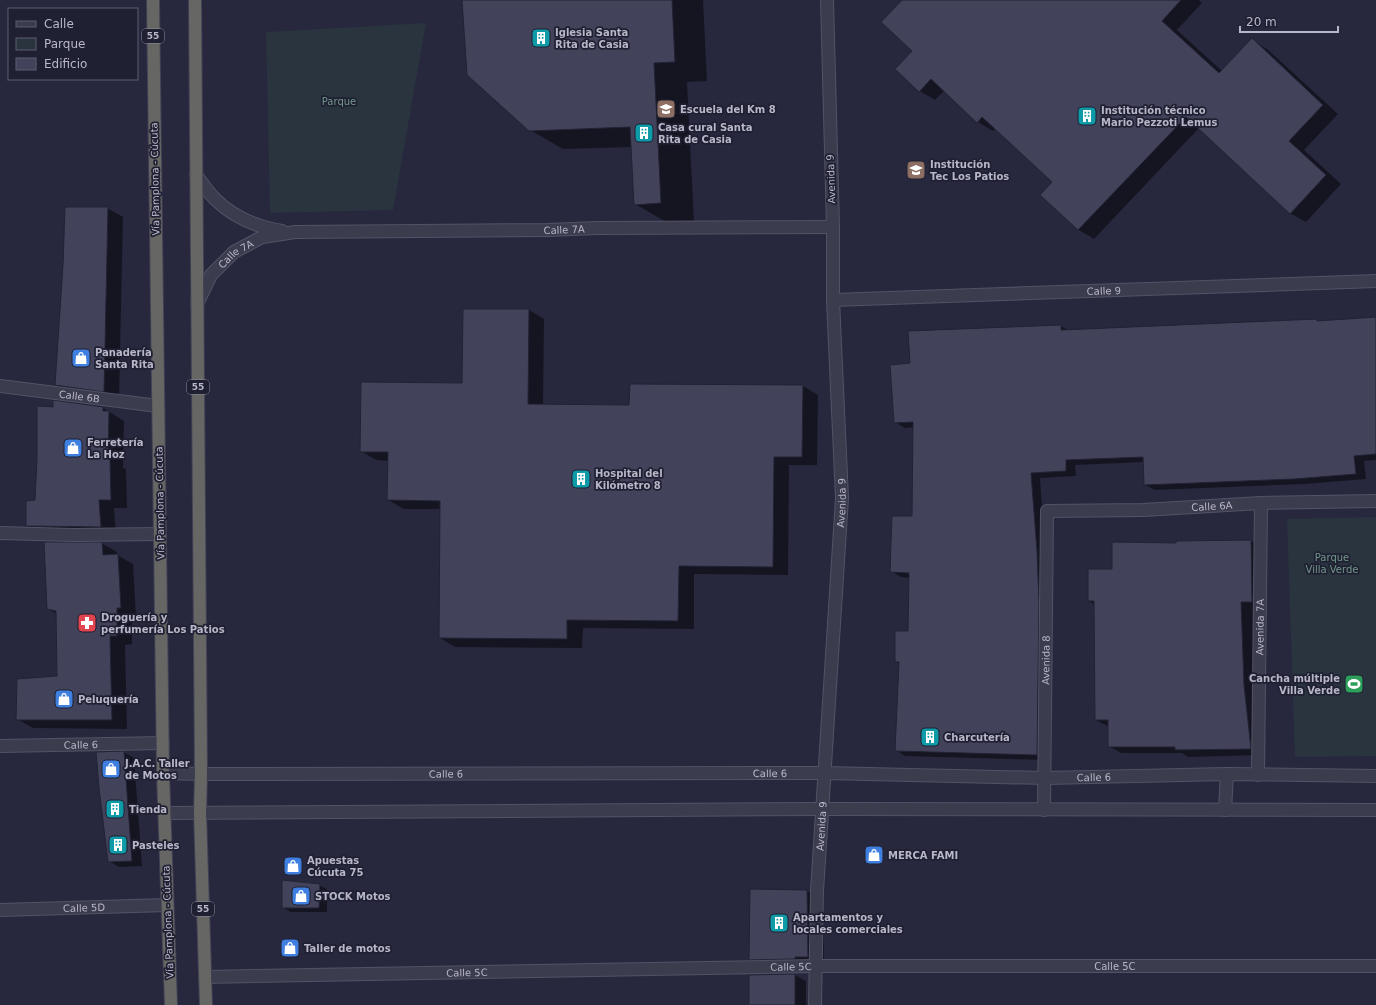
<svg xmlns="http://www.w3.org/2000/svg" width="1376" height="1005" font-family="'DejaVu Sans',sans-serif">
	<style>
		.green { fill: #29343f }
		.shadow { fill: #0007 }
		.building { fill: #42435b; stroke: #222235 }
		.lines { fill: none; stroke-linecap: round; stroke-linejoin: round }
		.minor-casing { stroke: #535366; stroke-width: 14 }
		.trunk-casing { stroke: #434356; stroke-width: 14 }
		.minor { stroke: #3b3c4e; stroke-width: 12 }
		.trunk { stroke: #666664; stroke-width: 12 }
		.labels { text-anchor: middle; dominant-baseline: central; stroke-width: 3.5; stroke-linejoin: round; paint-order: stroke }
		.shield { fill: #202033; stroke: #8a8a9c; stroke-width: 1 }
		.shield-label { font-size: 9px; font-weight: bold; fill: #b8b7c9 }
		.poi-label { font-size: 10px; font-weight: bold; fill: #b8b7c9; stroke: #202033; text-anchor: start }
		.park-label { font-size: 10px; fill: #719789; stroke: #202033 }
		.street-label { font-size: 10px; fill: #b8b7c9; stroke: #202033 }
	</style>
	<rect width="100%" height="100%" fill="#27283e"/>
	<path class="green" d="M426 23 393 210 270 213 266 32Z
		M1376 517V756L1295 757 1287 519Z"/>
	<path class="shadow" d="M463 0H703L707 81 687 82 694 222 668 223 635 204 632 147 563 149 530 130Z
		M903 0H1199L1202 3 1177 30 1222 71 1252 40 1267 49 1338 114 1304 150 1341 184 1306 222 1290 213 1199 128 1094 239 1079 230 1041 195 1053 182 996 128 993 131 978 122 944 91 935 100 920 91 914 51Z
		M107 208 123 217 119 400 71 394 56 385Z
		M529 310 544 319 543 405 630 406 803 386 818 395 817 465H789L788 575 694 574V629L583 628 582 648 455 647 440 638 441 509H404L388 500V461L376 460 361 451 463 384Z
		M1376 319V460L1364 461 1366 479 1304 484 1155 490 1145 485 1144 462 1075 465 1076 476 1040 478 1048 593 1047 760 905 756 896 750 900 664 896 662 909 632 910 578 901 577 891 571 913 516 914 427 905 428 895 422 911 364 1061 326 1068 330 1316 320 1319 322Z
		M103 408 124 421 123 468 126 469 127 508H114L116 536 43 535 27 526 36 501Z
		M1251 541 1263 548 1264 608 1253 609 1256 693 1262 755 1188 757 1182 753H1121L1109 746V727L1096 720 1095 605 1089 601 1113 570 1177 544Z
		M101 543 117 552V555L133 564 136 616H132V644L125 645 127 729 33 728 17 719 58 677 57 614 48 609Z
		M123 752 134 758 142 866 119 867 109 861Z
		M319 885 327 889V912H290L283 907Z
		M751 890 807 891 823 900 824 966 766 968 750 959Z
		M795 975 806 981V1005H750Z"/>
	<path class="building" d="M462 0H672L675 62 654 63 661 203 634 205 630 127 529 131 467 75Z
		M902 0H1181L1162 21 1219 73 1252 38 1323 105 1289 141 1326 175 1290 214 1186 117 1078 230 1040 195 1052 182 982 117 977 123 931 79 919 92 895 69 912 51 881 22Z
		M65 207H108L104 392 55 385 63 265Z
		M463 309H529L528 404 629 405 630 384 803 385 802 457H774L773 567 679 566 678 621 567 620V639L439 638 440 501 387 500 388 452H360L361 382 462 383Z
		M1376 317V454L1354 456 1356 474 1294 479 1144 485 1143 457 1066 460V471L1031 473 1037 551 1039 602 1037 755 895 751 899 662H895V631H908L909 573 890 572 892 516H912L913 422 894 423 890 365 910 363 908 331 1061 325V330L1317 319V321Z
		M53 400 103 407V411H109L108 459H110L111 500H99L101 527 26 526V501L35 500 37 459V406L53 407Z
		M1251 540 1252 602H1241L1244 685 1251 749 1175 750V747H1108V720H1095L1094 601H1088V569H1112V542L1176 543V541Z
		M44 542H102L103 555 118 554 121 608H117V636H110L112 720H16L17 679 57 676 56 611 47 609Z
		M124 751 132 861 108 862 99 788 96 752Z
		M282 880 320 884 319 908H282Z
		M750 889 807 890 808 957H795V959L749 960Z
		M795 974V1005H749V975Z"/>
	<g class="lines">
		<g class="minor-casing">
			<g id="minor">
				<path d="M196 175C202 183 208 192 215 199 234 218 257 227 282 231"/>
				<path id="s1" d="M833 300 1376 281"/>
				<path id="s2" d="M197 304 211 275 234 252 262 237 295 232 548 230 597 228 833 227"/>
				<path id="s3" d="M0 386 158 406"/>
				<path d="M0 533 74 535 160 534"/>
				<path id="s4" d="M0 746 163 743"/>
				<path id="s5" d="M163 773 201 774 825 773 1045 778 1227 774 1376 776"/>
				<path id="s6" d="M1258 775 1261 503"/>
				<path id="s7" d="M1044 810 1047 511 1143 510 1261 503 1376 501"/>
				<path d="M1225 810 1227 774"/>
				<path d="M165 813 822 809 1376 810"/>
				<path id="s8" d="M0 910 167 905"/>
				<path id="s9" d="M205 977 815 966H1376"/>
				<path id="s10" d="M815 1005 817 891 842 498 833 300V227L827 0"/>
			</g>
		</g>
		<g class="trunk-casing">
			<path id="trunk" d="M153 0 163 773 171 1005
				M195 0 201 774 200 812 206 1005"/>
		</g>
		<use href="#minor" class="minor"/>
		<use href="#trunk" class="trunk"/>
	</g>
	<defs>
		<g id="building-square" transform="scale(1)"><rect x="-9" y="-9" width="18" height="18" rx="4" fill="#0f9aa8" stroke="#202033"/><path d="M-4-6H4V6H1V3H-1V6H-4ZM-2.5-4.3h1.7v1.8h-1.7ZM.8-4.3h1.7v1.8H.8ZM-2.5-1h1.7V.8h-1.7ZM.8-1h1.7V.8H.8Z" fill="#fff"/></g>
		<g id="school-square" transform="scale(1)"><rect x="-9" y="-9" width="18" height="18" rx="4" fill="#8d6e63" stroke="#202033"/><path d="M0-5L7-2L0 1L-7-2ZM-4 1L0 2.5L4 1V4Q0 6-4 4Z" fill="#fff"/></g>
		<g id="shop-square" transform="scale(1)"><rect x="-9" y="-9" width="18" height="18" rx="4" fill="#3f7fe0" stroke="#202033"/><path d="M-5-2.5h2.3a2.7 3.5 0 0 1 5.4 0H5L5.5 6h-11ZM-1.5-2.5h3a1.5 2.3 0 0 0-3 0Z" fill="#fff"/></g>
		<g id="pharmacy-square" transform="scale(1)"><rect x="-9" y="-9" width="18" height="18" rx="4" fill="#e0444e" stroke="#202033"/><path d="M-2-6h4v4h4v4h-4v4h-4v-4h-4v-4h4Z" fill="#fff"/></g>
		<g id="stadium-square" transform="scale(1)"><rect x="-9" y="-9" width="18" height="18" rx="4" fill="#2e9e5b" stroke="#202033"/><path d="M0-5a6.5 5 0 1 0 0 10a6.5 5 0 1 0 0-10ZM-3.5-1.8h7v3.6h-7Z" fill="#fff"/></g>
	</defs>
	<g fill-rule="evenodd">
		<use href="#building-square" x="541" y="38"/>
		<use href="#school-square" x="666" y="109"/>
		<use href="#building-square" x="1087" y="116"/>
		<use href="#building-square" x="644" y="133"/>
		<use href="#school-square" x="916" y="170"/>
		<use href="#shop-square" x="81" y="358"/>
		<use href="#shop-square" x="73" y="448"/>
		<use href="#building-square" x="581" y="479"/>
		<use href="#pharmacy-square" x="87" y="623"/>
		<use href="#stadium-square" x="1354" y="684"/>
		<use href="#shop-square" x="64" y="699"/>
		<use href="#building-square" x="930" y="737"/>
		<use href="#shop-square" x="111" y="769"/>
		<use href="#building-square" x="115" y="809"/>
		<use href="#building-square" x="118" y="845"/>
		<use href="#shop-square" x="874" y="855"/>
		<use href="#shop-square" x="293" y="866"/>
		<use href="#shop-square" x="301" y="896"/>
		<use href="#building-square" x="779" y="923"/>
		<use href="#shop-square" x="290" y="948"/>
	</g>
	<g class="labels">
		<g class="shield">
			<rect x="142" y="29" width="22" height="14" rx="3"/>
			<rect x="187" y="380" width="22" height="14" rx="3"/>
			<rect x="192" y="902" width="22" height="14" rx="3"/>
		</g>
		<g class="shield-label">
			<text x="153" y="36">55</text>
			<text x="198" y="387">55</text>
			<text x="203" y="909">55</text>
		</g>
		<g class="poi-label">
			<text x="555" y="32">Iglesia Santa<tspan x="555" dy="12">Rita de Casia</tspan></text>
			<text x="680" y="109">Escuela del Km 8</text>
			<text x="1101" y="110">Institución técnico<tspan x="1101" dy="12">Mario Pezzoti Lemus</tspan></text>
			<text x="658" y="127">Casa cural Santa<tspan x="658" dy="12">Rita de Casia</tspan></text>
			<text x="930" y="164">Institución<tspan x="930" dy="12">Tec Los Patios</tspan></text>
			<text x="95" y="352">Panadería<tspan x="95" dy="12">Santa Rita</tspan></text>
			<text x="87" y="442">Ferretería<tspan x="87" dy="12">La Hoz</tspan></text>
			<text x="595" y="473">Hospital del<tspan x="595" dy="12">Kilómetro 8</tspan></text>
			<text x="101" y="617">Droguería y<tspan x="101" dy="12">perfumería Los Patios</tspan></text>
			<text x="1340" y="678" text-anchor="end">Cancha múltiple<tspan x="1340" dy="12">Villa Verde</tspan></text>
			<text x="78" y="699">Peluquería</text>
			<text x="944" y="737">Charcutería</text>
			<text x="125" y="763">J.A.C. Taller<tspan x="125" dy="12">de Motos</tspan></text>
			<text x="129" y="809">Tienda</text>
			<text x="132" y="845">Pasteles</text>
			<text x="888" y="855">MERCA FAMI</text>
			<text x="307" y="860">Apuestas<tspan x="307" dy="12">Cúcuta 75</tspan></text>
			<text x="315" y="896">STOCK Motos</text>
			<text x="793" y="917">Apartamentos y<tspan x="793" dy="12">locales comerciales</tspan></text>
			<text x="304" y="948">Taller de motos</text>
		</g>
		<g class="park-label">
			<text x="339" y="101">Parque</text>
			<text x="1332" y="557">Parque<tspan x="1332" dy="12">Villa Verde</tspan></text>
		</g>
		<g class="street-label">
			<text transform="translate(155 179) rotate(-91)">Vía Pamplona - Cúcuta</text>
			<text transform="translate(831 179) rotate(-92)">Avenida 9</text>
			<text stroke="none"><textPath href="#s2" startOffset="399">Calle 7A</textPath></text>
			<text stroke="none"><textPath href="#s2" startOffset="65">Calle 7A</textPath></text>
			<text stroke="none"><textPath href="#s1" startOffset="271">Calle 9</textPath></text>
			<text stroke="none"><textPath href="#s3" startOffset="80">Calle 6B</textPath></text>
			<text transform="translate(160 503) rotate(-91)">Vía Pamplona - Cúcuta</text>
			<text stroke="none"><textPath href="#s10" startOffset="503">Avenida 9</textPath></text>
			<text stroke="none"><textPath href="#s7" startOffset="464">Calle 6A</textPath></text>
			<text stroke="none"><textPath href="#s6" startOffset="148">Avenida 7A</textPath></text>
			<text stroke="none"><textPath href="#s7" startOffset="150">Avenida 8</textPath></text>
			<text stroke="none"><textPath href="#s4" startOffset="81">Calle 6</textPath></text>
			<text stroke="none"><textPath href="#s5" startOffset="283">Calle 6</textPath></text>
			<text stroke="none"><textPath href="#s5" startOffset="607">Calle 6</textPath></text>
			<text stroke="none"><textPath href="#s5" startOffset="931">Calle 6</textPath></text>
			<text stroke="none"><textPath href="#s10" startOffset="179">Avenida 9</textPath></text>
			<text stroke="none"><textPath href="#s8" startOffset="84">Calle 5D</textPath></text>
			<text transform="translate(168 922) rotate(-92)">Vía Pamplona - Cúcuta</text>
			<text stroke="none"><textPath href="#s9" startOffset="910">Calle 5C</textPath></text>
			<text stroke="none"><textPath href="#s9" startOffset="586">Calle 5C</textPath></text>
			<text stroke="none"><textPath href="#s9" startOffset="262">Calle 5C</textPath></text>
		</g>
	</g>
	<rect x="8" y="8" width="130" height="72" fill="#202033" stroke="#5d5c6f"/>
	<rect x="16" y="21" width="20" height="6" fill="#3b3c4e" stroke="#5d5c6f"/>
	<text x="44" y="28" font-size="12" fill="#b8b7c9">Calle</text>
	<rect x="16" y="38" width="20" height="12" fill="#29343f" stroke="#5d5c6f"/>
	<text x="44" y="48" font-size="12" fill="#b8b7c9">Parque</text>
	<rect x="16" y="58" width="20" height="12" fill="#42435b" stroke="#5d5c6f"/>
	<text x="44" y="68" font-size="12" fill="#b8b7c9">Edificio</text>
	<path d="M1240 26v6h98v-6" fill="none" stroke="#b8b7c9" stroke-width="2"/>
	<text x="1246" y="26" font-size="12" fill="#b8b7c9" stroke="#202033" stroke-width="3" paint-order="stroke">20 m</text>
</svg>
